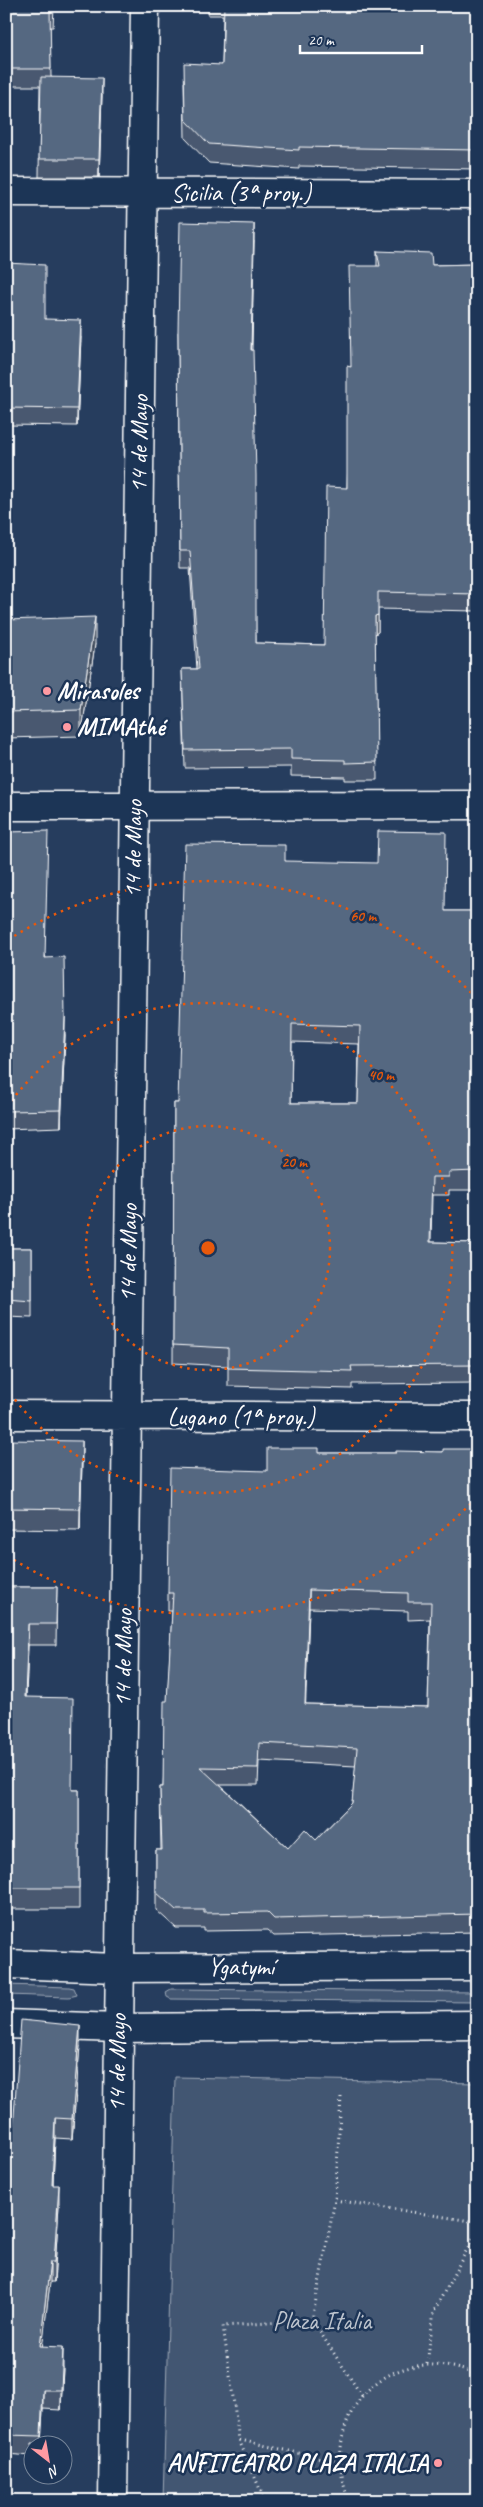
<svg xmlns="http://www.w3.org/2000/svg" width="483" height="2507" font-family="Caveat,sans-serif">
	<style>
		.green { fill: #425672; stroke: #a0aab8 }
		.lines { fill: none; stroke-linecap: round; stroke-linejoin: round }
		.minor-casing { stroke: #fff; stroke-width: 31 }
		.major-casing { stroke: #fff; stroke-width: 31 }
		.path { stroke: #fff; stroke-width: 3; stroke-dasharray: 1 4; stroke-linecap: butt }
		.minor { stroke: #1d3557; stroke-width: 28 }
		.major { stroke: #1d3557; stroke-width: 28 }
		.wall { fill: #49596f; stroke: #fff; fill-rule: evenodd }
		.shaded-wall { fill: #3c485a; stroke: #fff }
		.building { fill: #556781; stroke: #fff; fill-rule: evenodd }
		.ring { fill: none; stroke: #e8590c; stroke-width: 2.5; stroke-dasharray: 2.5 5 }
		.poi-dot { fill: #ff9aa2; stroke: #1d3557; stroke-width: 2 }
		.labels { text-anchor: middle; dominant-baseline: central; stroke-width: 5; stroke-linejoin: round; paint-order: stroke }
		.street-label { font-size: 25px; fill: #fff; stroke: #1d3557 }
		.poi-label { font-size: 25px; font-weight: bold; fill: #fff; stroke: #1d3557; text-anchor: start }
		.park-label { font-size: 25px; fill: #bdc4ce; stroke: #1d3557 }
		.centre { fill: #e8590c; stroke: #1d3557; stroke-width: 2.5 }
		.ring-label { font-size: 15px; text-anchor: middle; font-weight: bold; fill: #e8590c; stroke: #1d3557; stroke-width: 5; stroke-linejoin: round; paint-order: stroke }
	</style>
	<rect width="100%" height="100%" fill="#263d5e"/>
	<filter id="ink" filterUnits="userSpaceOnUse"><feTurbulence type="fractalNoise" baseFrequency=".02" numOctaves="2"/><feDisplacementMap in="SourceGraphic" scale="10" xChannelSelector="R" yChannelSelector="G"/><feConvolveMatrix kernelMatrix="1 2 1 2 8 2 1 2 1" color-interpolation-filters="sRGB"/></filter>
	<g filter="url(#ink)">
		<path class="green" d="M6 1985 69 1987 74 1988 77 1995 69 1997 6 1995Z
			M171 1989 477 1992V2002L171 1999 167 1997 166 1992Z
			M175 2077 477 2083V2501H163Z"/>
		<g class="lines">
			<g class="minor-casing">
				<path id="minor" d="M6 192 477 194
					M6 806 477 805
					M6 1415 477 1417
					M113 2501 145 6"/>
			</g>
			<g class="major-casing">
				<path id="major" d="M6 1964 118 1968 477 1966
					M6 2024 117 2028 477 2025"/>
			</g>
			<path class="path" d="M341 2097 335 2200 312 2320 362 2396
				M335 2200 477 2222
				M427 2364 434 2311 477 2231
				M240 2440 339 2462
				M265 2501 239 2440 223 2326 312 2320
				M349 2501C315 2413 389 2337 477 2375"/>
			<use href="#minor" class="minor"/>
			<use href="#major" class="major"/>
		</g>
		<path class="wall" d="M6 6H54L53 27H50L51 77 102 95 99 177H39L40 86H6Z
			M208 6H477V169L299 166V169L209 163 185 138 184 82 222 65 223 15H208Z
			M254 241 252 350 256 643 324 645 347 488 351 367 377 266V251L432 265 477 264V611L378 609V632L375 634 377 780H345V777L291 776V767L185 768 182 669H197L190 568H180L178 332Z
			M6 263 45 319 81 337 77 426 6 425Z
			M6 620 95 644 81 736 6 738Z
			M6 832 46 958 65 1035 61 1127 6 1129Z
			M285 861 445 911H477V1190H449V1195H432L431 1242 477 1243V1383L352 1384V1389L228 1386V1366L173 1363 174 1103H178ZM292 1042 359 1044 358 1103H291Z
			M6 1248H32V1318L6 1317Z
			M6 1440 82 1462 80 1530 6 1529Z
			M477 1449V1932L274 1936 267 1930 204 1931V1928H176L156 1910V1850H161L160 1787H163L172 1611H168V1593L267 1471 319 1453H396L443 1452ZM309 1608 408 1611V1620L430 1619 428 1707 305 1704ZM259 1761 356 1766 352 1803 316 1840 288 1848 220 1785H258Z
			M6 1587H57L56 1645H28L26 1697 73 1790H79V1909H6Z
			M80 2046 72 2139 55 2138 53 2185 59 2205 54 2282H50L42 2346 63 2367 61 2410 43 2409 41 2444H32V2456L6 2454V2143H12Z"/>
		<path class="shaded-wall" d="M102 78V95L99 177V159Z
			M254 224V241L251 367V350Z
			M81 320V337L77 426V409Z
			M378 615V632L375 634V616Z
			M95 617V644L81 736V710Z
			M65 1017V1035L61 1127V1110Z
			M82 1441V1462L80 1530V1509Z
			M309 1590V1608L305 1721V1704Z
			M28 1624V1645L25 1718V1697Z
			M80 2026V2046L72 2139V2119Z
			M55 2118V2138L52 2205V2185Z
			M59 2185V2205L54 2282V2262Z
			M50 2262V2282L40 2366V2346Z
			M63 2347V2367L61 2410V2390Z
			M43 2390V2409L41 2444V2436Z"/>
		<path class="building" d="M6 6H53V9H50L51 69H6Z
			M224 6H477V150L299 147V150L209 144 185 119 184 63 222 65Z
			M41 77 102 78 99 159H39Z
			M180 222 254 224 251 350H253L256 475V643L324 645 326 487 347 488V366L351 367 349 266H380L377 251 431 253 432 265 477 264V594L378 592V615L375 616 377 762 345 763V760L291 759V749L185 750 182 669H199L190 551H180L178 332Z
			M6 263 45 265V319L81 320 77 409 6 408Z
			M95 617 81 710 6 712V620Z
			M48 831 45 958 64 957 65 1017 61 1110 6 1111V832Z
			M378 831 446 832 445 911H477V1171L449 1172V1177H432L430 1242 477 1243V1365L351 1366 352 1371 228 1368V1348L173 1345 174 1103H178L185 844 285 845V861L377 863ZM292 1024 360 1026 358 1103H291Z
			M6 1248H32V1301L6 1299Z
			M6 1440 82 1441 80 1509 6 1508Z
			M267 1448H319V1453H396V1451L443 1452V1449H477V1914L274 1919 267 1912 204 1913V1910H176L156 1892V1850H162L160 1787H163L164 1701H167L173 1593H168L170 1468 267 1471ZM309 1590 408 1593V1602H431L428 1707 305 1704ZM259 1743 357 1748 352 1803 316 1840 305 1829 288 1848 200 1767 258 1768Z
			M6 1587H57L56 1624H28L25 1697 73 1698 72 1790H79V1888H6Z
			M21 2020 80 2026 72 2119 55 2118 52 2185H59L54 2262H50L40 2346 63 2347 61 2390H43L41 2436 6 2435V2143H12Z"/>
	</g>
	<g class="ring">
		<circle cx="208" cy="1248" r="122"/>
		<path d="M7 1107A245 245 0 1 1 7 1389"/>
		<path d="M476 1498A367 367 0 0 1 8 1556M8 940A367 367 0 0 1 476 998"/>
	</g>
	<g class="poi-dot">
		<circle cx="47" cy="691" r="5"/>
		<circle cx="67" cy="727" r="5"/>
		<circle cx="438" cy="2463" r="5"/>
	</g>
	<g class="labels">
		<g class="street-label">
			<text x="241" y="193">Sicilia (3ª proy.)</text>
			<text transform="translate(139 444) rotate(-89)">14 de Mayo</text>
			<text transform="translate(133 849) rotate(-89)">14 de Mayo</text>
			<text transform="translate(128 1253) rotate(-89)">14 de Mayo</text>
			<text x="241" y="1417">Lugano (1ª proy.)</text>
			<text transform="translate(123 1658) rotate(-89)">14 de Mayo</text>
			<text x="241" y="1967">Ygatymí</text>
			<text transform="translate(117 2063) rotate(-89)">14 de Mayo</text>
		</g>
		<g class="poi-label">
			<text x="57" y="691">Mirasoles</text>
			<text x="77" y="727">MIMAthé</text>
			<text x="428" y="2463" text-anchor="end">ANFITEATRO PLAZA ITALIA</text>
		</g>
		<g class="park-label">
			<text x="322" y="2321">Plaza Italia</text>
		</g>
	</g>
	<circle cx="208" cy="1248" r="8" class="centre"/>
	<g class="ring-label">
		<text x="363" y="921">60 m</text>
		<text x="381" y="1080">40 m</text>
		<text x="294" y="1167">20 m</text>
	</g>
	<rect width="483" height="2507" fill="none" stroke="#1d3557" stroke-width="25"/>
	<rect x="12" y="12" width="458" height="2482" fill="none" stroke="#fff" stroke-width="2" filter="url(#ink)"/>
	<g transform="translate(48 2460) rotate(149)"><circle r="24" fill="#1d3557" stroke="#77869a"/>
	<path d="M0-4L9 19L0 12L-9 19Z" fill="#ff9aa2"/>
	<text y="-8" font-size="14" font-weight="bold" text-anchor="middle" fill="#ffffff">N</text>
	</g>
	<path d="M300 45v8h122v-8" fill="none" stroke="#ffffff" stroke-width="2.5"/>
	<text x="308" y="45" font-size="15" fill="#ffffff" stroke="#1d3557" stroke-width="4" paint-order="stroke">20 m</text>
</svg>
